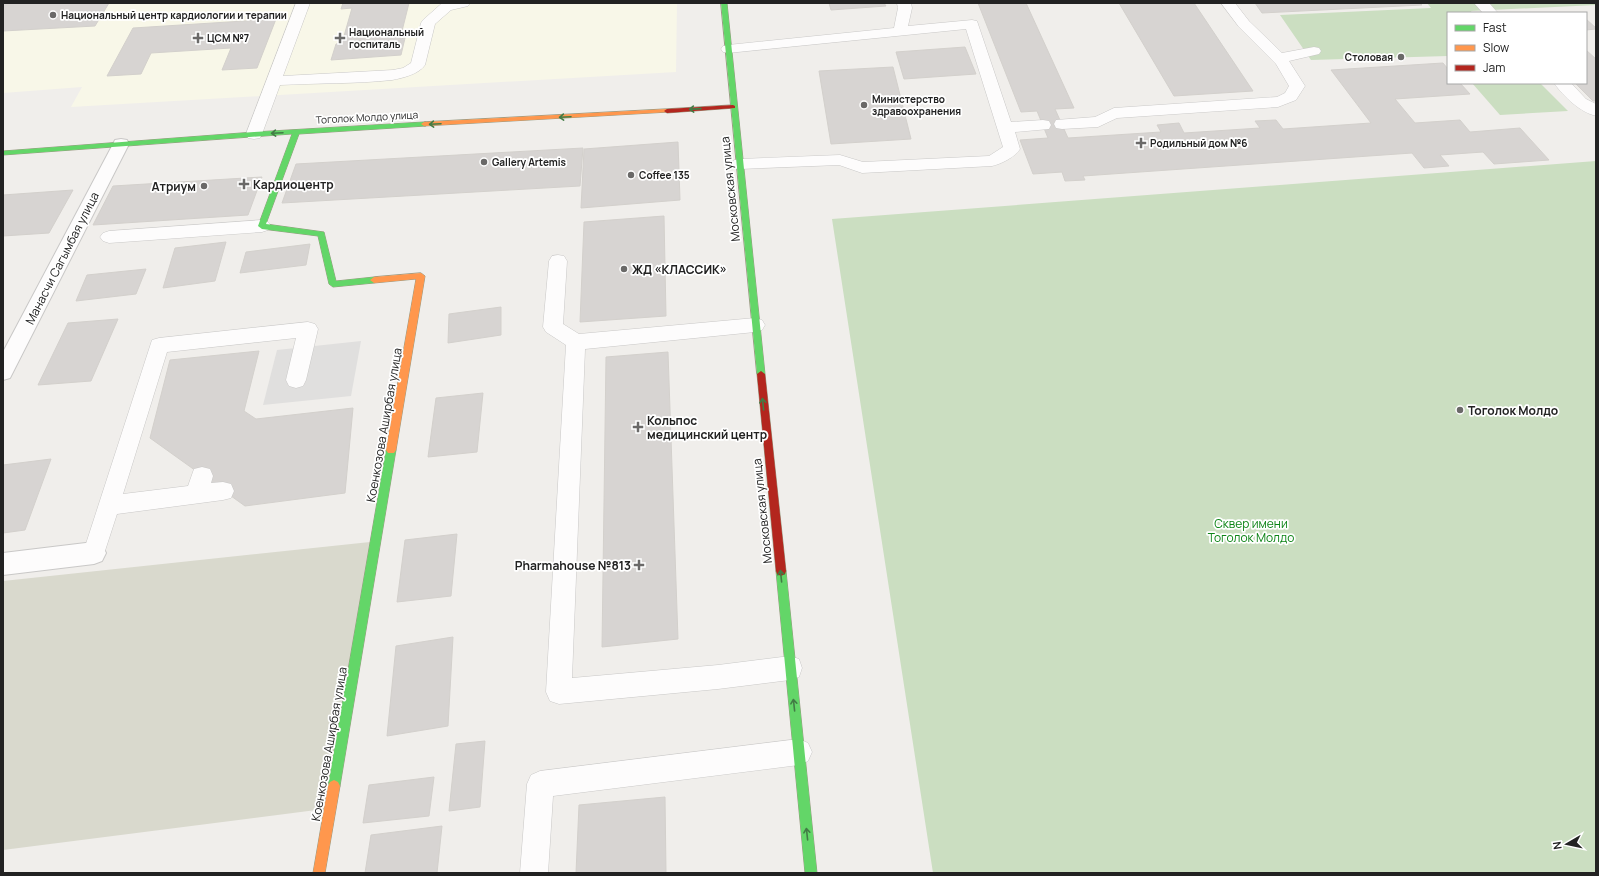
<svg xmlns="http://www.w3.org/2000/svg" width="1599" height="876" font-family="Manrope,sans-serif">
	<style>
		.education { fill: #f8f7e8 }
		.construction { fill: #d9d9cd }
		.forest { fill: #cbdec1 }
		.parking { fill: #e0dfde }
		.building { fill: #d7d4d2; stroke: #d3d0cc }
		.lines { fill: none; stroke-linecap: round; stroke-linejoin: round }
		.lane-casing { stroke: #c9c8c7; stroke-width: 1 }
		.street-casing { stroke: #c9c8c7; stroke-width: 2 }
		.fast-casing { stroke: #999a82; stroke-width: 1 }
		.slow-casing { stroke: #999a82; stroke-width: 1 }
		.jam-casing { stroke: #999a82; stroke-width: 1 }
		.lane { fill: #fdfcfc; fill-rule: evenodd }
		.street { fill: #fdfcfc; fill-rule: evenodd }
		.fast { fill: #63d668; fill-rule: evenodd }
		.slow { fill: #ff974d; fill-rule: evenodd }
		.jam { fill: #b3261e; fill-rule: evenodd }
		.oneway { stroke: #427c45 }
		.poi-dot { fill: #6a6968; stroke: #fff; stroke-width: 1.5 }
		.labels { text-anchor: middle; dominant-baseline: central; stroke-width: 3.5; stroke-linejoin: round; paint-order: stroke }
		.far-poi-label { font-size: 10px; font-weight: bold; fill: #222; stroke: #fff; text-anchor: start }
		.far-street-label { font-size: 10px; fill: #222; stroke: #fff }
		.poi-label { font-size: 12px; font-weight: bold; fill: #222; stroke: #fff; text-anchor: start }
		.street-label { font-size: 12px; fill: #222; stroke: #fff }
		.park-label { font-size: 12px; fill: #0c8416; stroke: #fff }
	</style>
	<rect width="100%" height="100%" fill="#f0eeeb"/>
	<path class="education" d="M3 3H677L676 72 71 107 82 87 3 93Z"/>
	<path class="construction" d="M370 542 324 809 3 850V581Z"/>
	<path class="forest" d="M1427 3H1596V5L1471 11 1472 13H1448V56L1311 60 1280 15 1431 8Z
		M1472 83H1540L1568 111 1500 115Z
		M1596 161V873H933L832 219Z"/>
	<path class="parking" d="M361 341 351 396 263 405 277 350Z"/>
	<path class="building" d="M3 3H109L95 26 3 31Z
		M343 3H409L400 39 405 38 401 55 331 60 336 44 342 43 352 8 341 9Z
		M829 3H884L886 6 831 10Z
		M978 3H1026L1074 108 1055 109 1068 138 1161 132 1157 125 1179 123 1184 133 1260 128 1255 121 1276 120 1283 129 1371 123 1331 70 1443 63 1448 69V83H1460L1470 94 1395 99 1415 123 1460 120 1470 132 1520 128 1549 160 1494 164 1483 152 1440 155 1449 166 1424 168 1412 153 1083 176 1085 180 1065 181 1062 172 1033 174 1020 140 1048 138 1037 111 1021 112Z
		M1119 3H1194L1253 91 1174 96Z
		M1255 3H1420L1422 5 1262 13Z
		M276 19 257 68 222 70 231 48 151 53 141 74 107 76 133 28Z
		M1586 19 1596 28V29L1586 30Z
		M965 47 976 74 904 79 896 52Z
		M1586 50 1596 59V101H1593L1575 83H1586Z
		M893 67 911 139 831 144 819 71Z
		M678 142 680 200 581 208 584 149Z
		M583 148 580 186 282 203 296 164Z
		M262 177 248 215 93 225 113 186Z
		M73 190 49 233 3 236V195Z
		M664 216 666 316 580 322 584 222Z
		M226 242 215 281 163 288 175 248Z
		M310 244 306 265 240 273 246 252Z
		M146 269 136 294 76 301 87 275Z
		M501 307V335L448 343 449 314Z
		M118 319 91 381 38 385 68 323Z
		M259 351 244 411 256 419 353 408 345 493 245 506 150 438 170 360Z
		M668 352 678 639 602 647 606 357Z
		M483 393 477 452 428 457 436 398Z
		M51 459 25 530 3 533V465Z
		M457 534 451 596 397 602 405 540Z
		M453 637 448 726 387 736 396 646Z
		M485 741 480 807 449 811 456 744Z
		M434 777 429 816 363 823 369 785Z
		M665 797 666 873H576L579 805Z
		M442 826 437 873H365L371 835Z"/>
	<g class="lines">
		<g class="lane-casing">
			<path id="lane" d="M296 3H310L283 76 393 70 403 68 411 63 421 23 423 20 441 4 470 3 468 6 451 10 435 24 425 65C419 74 403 78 392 80 355 84 317 83 280 85L262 134 260 138 254 139 248 138 246 134Z
				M897 3H911L912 8 908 26 972 20 977 21 1011 122 1043 120 1049 121 1051 125 1049 129 1015 132 1020 149C1015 157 1001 164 992 166L862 173 839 165 740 169 734 168 732 164 734 160 740 159 840 155 863 162 989 156 1003 147 966 29 728 53 723 52 721 49 723 46 728 45 894 28 898 8Z
				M1221 3H1235L1249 21 1282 53 1314 47 1319 48 1321 51 1319 54 1289 61 1305 86 1296 100 1278 107 1117 118 1098 127 1062 129 1056 128 1054 124 1056 120 1095 117 1114 108 1277 97 1285 93 1289 86 1276 64 1239 27Z
				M1474 3H1489L1498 13H1483Z
				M1554 83H1571L1586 99 1596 104V116C1580 112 1564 97 1554 83Z
				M262 220 268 222 271 226 268 230 262 232 109 243 103 241 100 237 103 233 109 231Z
				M558 255 564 256 567 261 563 324 579 334 755 318 762 320 765 325 762 330 755 332 585 349 572 678 718 665 790 656 799 659 802 668 799 677 790 680 718 689 559 704 550 701 546 692 566 345 546 332 543 327 549 261 552 256Z
				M308 322 315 324 318 329 306 380 303 386 296 388 289 386 286 380 296 338 167 352 123 494 188 486 194 469 202 467 210 469 213 476 211 483 223 482 231 484 234 491 231 498 223 500 117 514 102 560 94 563 86 560 83 553 152 340 159 338Z
				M799 739 808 743 812 752 808 761 799 765 553 796 548 873H520L527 784 531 775 540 771Z"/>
		</g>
		<g class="street-casing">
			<path id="street" d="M121 139 127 140 129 144 10 378 3 380V352L113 144 115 140Z
				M94 542 102 545 106 553 102 561 94 564 3 575V553Z"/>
		</g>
		<g class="fast-casing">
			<path id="fast" d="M721 3H727L765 374 761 377 757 374Z
				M424 122H426V126L299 134 266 224 324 232 336 281 374 277 378 280 374 283 333 287 329 284 318 236 262 229 258 226 292 134 3 155V151L254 132Z
				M391 446 394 447 396 450 340 786 338 790 334 792 330 790 328 786 386 450 388 447Z
				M781 566 785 568 786 571 817 873H805L776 571 777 568Z"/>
		</g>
		<g class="slow-casing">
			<path id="slow" d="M667 109 669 110V112L424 126 421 124 424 122Z
				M421 273 425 276 396 450 394 453H388L386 450 416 279 374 283 370 280 374 277Z
				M334 780 338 782 340 786 325 873H313L328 786 330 782Z"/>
		</g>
		<g class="jam-casing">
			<path id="jam" d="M733 105 735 106V108L667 113 664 111 667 109Z
				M761 371 765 374 786 571 785 574 781 576 777 574 776 571 757 374Z"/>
		</g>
		<use href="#lane" class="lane"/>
		<use href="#street" class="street"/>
		<use href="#fast" class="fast"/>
		<use href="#slow" class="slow"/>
		<use href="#jam" class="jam"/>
	</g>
	<defs><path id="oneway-shaft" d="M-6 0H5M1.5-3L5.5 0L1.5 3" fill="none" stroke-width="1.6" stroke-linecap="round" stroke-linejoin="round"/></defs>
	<g class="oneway">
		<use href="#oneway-shaft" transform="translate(695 109) rotate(176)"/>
		<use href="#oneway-shaft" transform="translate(565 117) rotate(177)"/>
		<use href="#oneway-shaft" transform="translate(435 124) rotate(177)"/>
		<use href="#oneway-shaft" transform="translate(277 133) rotate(177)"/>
		<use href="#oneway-shaft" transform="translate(763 404) rotate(-96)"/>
		<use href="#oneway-shaft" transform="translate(781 576) rotate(-96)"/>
		<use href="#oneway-shaft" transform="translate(794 705) rotate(-96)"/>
		<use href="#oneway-shaft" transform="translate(807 834) rotate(-96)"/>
	</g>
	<g class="poi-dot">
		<circle cx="53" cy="15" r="4"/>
		<path d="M196 32h4v4h4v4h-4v4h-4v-4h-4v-4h4z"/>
		<path d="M338 32h4v4h4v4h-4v4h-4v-4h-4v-4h4z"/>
		<circle cx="1401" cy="57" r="4"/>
		<circle cx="864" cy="105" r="4"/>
		<path d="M1139 137h4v4h4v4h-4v4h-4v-4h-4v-4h4z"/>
		<circle cx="484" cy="162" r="4"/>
		<circle cx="631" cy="175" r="4"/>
		<path d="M242 178h4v4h4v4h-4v4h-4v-4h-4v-4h4z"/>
		<circle cx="204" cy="186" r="4"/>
		<circle cx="624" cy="269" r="4"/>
		<circle cx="1460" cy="410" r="4"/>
		<path d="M636 421h4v4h4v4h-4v4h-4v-4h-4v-4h4z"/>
		<path d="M637 559h4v4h4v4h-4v4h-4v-4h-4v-4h4z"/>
	</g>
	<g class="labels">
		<g class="far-poi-label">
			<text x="61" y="15">Национальный центр кардиологии и терапии</text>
			<text x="349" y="32">Национальный<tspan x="349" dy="12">госпиталь</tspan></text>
			<text x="207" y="38">ЦСМ №7</text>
			<text x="1393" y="57" text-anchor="end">Столовая</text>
			<text x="872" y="99">Министерство<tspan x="872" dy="12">здравоохранения</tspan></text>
			<text x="1150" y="143">Родильный дом №6</text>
			<text x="492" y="162">Gallery Artemis</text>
			<text x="639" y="175">Coffee 135</text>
		</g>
		<g class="far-street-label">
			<text transform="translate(367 117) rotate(-3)">Тоголок Молдо улица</text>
		</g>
		<g class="poi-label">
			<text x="253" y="184">Кардиоцентр</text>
			<text x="196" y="186" text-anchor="end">Атриум</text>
			<text x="632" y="269">ЖД «КЛАССИК»</text>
			<text x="1468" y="410">Тоголок Молдо</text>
			<text x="647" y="420">Кольпос<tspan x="647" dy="14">медицинский центр</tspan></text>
			<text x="631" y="565" text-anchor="end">Pharmahouse №813</text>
		</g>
		<g class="street-label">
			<text transform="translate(730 189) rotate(-96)">Московская улица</text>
			<text transform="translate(62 258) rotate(-63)">Манасчи Сагымбая улица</text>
			<text transform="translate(384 425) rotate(-80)">Коенкозова Аширбая улица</text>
			<text transform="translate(762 511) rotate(-96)">Московская улица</text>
			<text transform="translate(329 744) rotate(-80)">Коенкозова Аширбая улица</text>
		</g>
		<g class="park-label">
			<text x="1251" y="523">Сквер имени<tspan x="1251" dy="14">Тоголок Молдо</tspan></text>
		</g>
	</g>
	<rect width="1599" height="876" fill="none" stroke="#222222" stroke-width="8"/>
	<rect x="1447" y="12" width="140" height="72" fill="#ffffff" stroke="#a7a7a7"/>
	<rect x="1455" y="25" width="20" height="6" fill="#63d668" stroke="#a7a7a7"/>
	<text x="1483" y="32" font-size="12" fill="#222222">Fast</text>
	<rect x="1455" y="45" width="20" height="6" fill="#ff974d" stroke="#a7a7a7"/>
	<text x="1483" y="52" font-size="12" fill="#222222">Slow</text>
	<rect x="1455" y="65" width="20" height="6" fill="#b3261e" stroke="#a7a7a7"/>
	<text x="1483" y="72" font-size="12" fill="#222222">Jam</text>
	<g transform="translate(1567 844) rotate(261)" stroke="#ffffff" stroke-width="3" paint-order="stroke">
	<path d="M0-3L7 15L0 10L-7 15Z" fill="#222222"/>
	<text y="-6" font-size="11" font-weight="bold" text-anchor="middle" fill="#222222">N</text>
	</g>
</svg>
